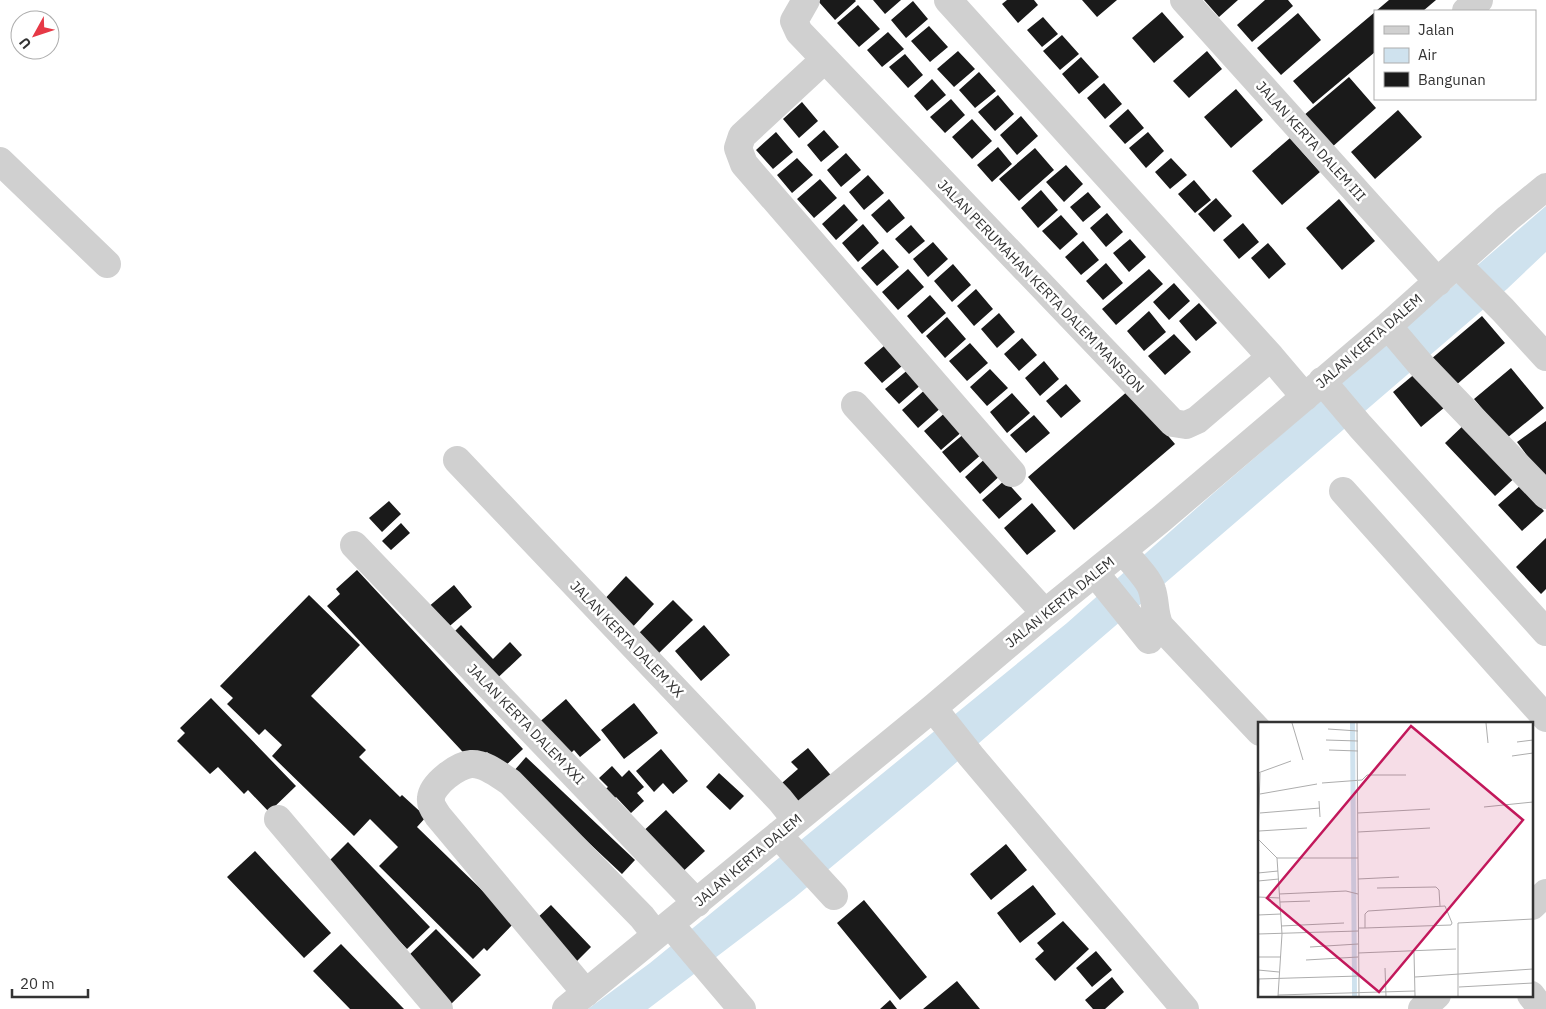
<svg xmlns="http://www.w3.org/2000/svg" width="1546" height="1009" font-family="'IBM Plex Sans',sans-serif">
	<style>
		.water { fill: #cfe2ee }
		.building { fill: #1a1a1a }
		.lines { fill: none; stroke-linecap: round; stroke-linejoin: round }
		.minor { stroke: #d0d0d0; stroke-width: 28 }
		.labels { text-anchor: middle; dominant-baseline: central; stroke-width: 5; stroke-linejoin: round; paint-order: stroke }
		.street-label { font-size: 14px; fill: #333; stroke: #fff }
		.inset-road { fill: none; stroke: #adadad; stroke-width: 1 }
		.view { fill: #c2185b; fill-opacity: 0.15; stroke: #c2185b; stroke-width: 2.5 }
		.inset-edge { fill: none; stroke: #333; stroke-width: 2.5 }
	</style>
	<rect width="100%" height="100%" fill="#fff"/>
	<path class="water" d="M1546 206V252L1507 289 929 786 794 898 648 1009H588L650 963 1067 623 1216 491Z"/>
	<path class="building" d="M819 0H855L856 1 835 20 818 1Z
		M873 0H901L885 14Z
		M1007 0H1034L1038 5 1018 23 1002 4Z
		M1082 0H1117L1097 17Z
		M1204 0H1238L1219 17Z
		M1265 0H1288L1293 6 1252 42 1237 25Z
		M1389 0H1436L1423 11H1376Z
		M913 1 928 19 906 38 891 20Z
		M858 5 880 29 859 47 837 23Z
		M1162 12 1184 37 1154 63 1132 38Z
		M1375 12V52L1313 104 1293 81Z
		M1298 13 1321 40 1281 75 1257 48Z
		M1043 17 1058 34 1042 47 1027 30Z
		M929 26 948 47 930 62 911 41Z
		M888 32 904 49 882 67 867 50Z
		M1062 35 1079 54 1060 70 1043 51Z
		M958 51 975 69 954 87 937 69Z
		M1207 51 1222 69 1189 98 1173 81Z
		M905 54 923 75 908 88 889 67Z
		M1081 57 1099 77 1079 94 1062 74Z
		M979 72 996 91 975 108 959 90Z
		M1349 77 1376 108 1331 148 1303 116Z
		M932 79 946 95 927 111 914 96Z
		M1104 83 1122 104 1105 119 1087 98Z
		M1236 89 1263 120 1231 148 1204 117Z
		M998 95 1014 114 995 131 978 112Z
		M951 99 965 115 945 133 930 117Z
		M802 102 818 121 799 138 783 119Z
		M1128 109 1144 128 1125 144 1109 126Z
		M1398 110 1422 137 1375 179 1351 152Z
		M1021 116 1038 136 1017 155 1000 135Z
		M972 119 992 141 972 159 952 137Z
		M824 130 839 147 821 162 807 145Z
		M776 132 793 152 773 169 756 150Z
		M1148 132 1164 151 1146 168 1129 148Z
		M1290 138 1320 172 1282 205 1252 171Z
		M998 147 1012 164 992 182 977 165Z
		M1035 148 1054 170 1019 201 999 179Z
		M846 153 861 170 841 187 827 170Z
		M797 158 813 175 792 193 777 175Z
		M1171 158 1187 175 1170 189 1155 172Z
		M1066 165 1083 184 1064 202 1046 182Z
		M868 175 884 193 864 210 849 192Z
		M820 179 837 198 814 218 797 199Z
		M1194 180 1211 200 1195 213 1178 194Z
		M1041 190 1058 210 1038 228 1021 208Z
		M1088 192 1101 207 1083 222 1070 207Z
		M1216 198 1232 216 1214 232 1198 214Z
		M889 199 905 218 887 233 871 215Z
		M1339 199 1375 241 1342 270 1306 228Z
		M844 204 858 220 836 240 822 224Z
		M1107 213 1123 232 1106 247 1090 228Z
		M1061 215 1078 234 1060 250 1042 231Z
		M1243 223 1259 242 1239 259 1223 240Z
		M863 224 879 243 858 262 842 243Z
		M911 225 925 241 909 254 895 239Z
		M1130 239 1146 257 1129 272 1113 253Z
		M1083 241 1099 260 1081 275 1065 257Z
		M933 242 948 259 928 277 913 259Z
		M1268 243 1286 264 1269 279 1251 258Z
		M883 249 899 267 877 286 861 268Z
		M1106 263 1123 283 1103 300 1086 281Z
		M953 264 971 285 952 302 934 281Z
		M908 269 924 287 898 310 882 292Z
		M1149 269 1163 284 1116 325 1102 309Z
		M1174 283 1190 301 1169 320 1153 302Z
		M976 289 993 309 974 326 957 306Z
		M930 295 946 313 922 334 907 316Z
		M1199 303 1217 323 1196 341 1179 321Z
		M1149 311 1166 332 1144 351 1127 331Z
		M999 313 1015 332 997 348 981 329Z
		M1482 316 1505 343 1448 392 1424 365Z
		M947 317 966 339 945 358 926 336Z
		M1174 334 1191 352 1165 375 1148 356Z
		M1022 338 1037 355 1019 371 1004 354Z
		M970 343 988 363 967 381 949 361Z
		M884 346 902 366 882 383 864 363Z
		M1044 361 1059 379 1040 396 1025 378Z
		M910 368 923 383 899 404 885 389Z
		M1511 368 1544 408 1507 438 1474 399Z
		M990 369 1008 388 987 406 970 387Z
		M1417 372 1445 407 1421 427 1393 392Z
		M1066 384 1081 401 1061 418 1046 401Z
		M927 388 943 406 918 428 902 410Z
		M1129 390 1175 444 1074 530 1028 477Z
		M1012 393 1030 413 1007 433 990 412Z
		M947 411 964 430 941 450 924 431Z
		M1034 415 1050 433 1026 453 1010 435Z
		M1468 421 1519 474 1495 496 1445 443Z
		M1546 421V481L1517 442Z
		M965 433 983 453 960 473 942 452Z
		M988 456 1003 473 980 494 965 477Z
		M1005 480 1022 499 999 519 982 500Z
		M1521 485 1544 511 1522 531 1498 505Z
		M389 501 401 514 382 532 369 518Z
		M1032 503 1056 531 1027 555 1004 528Z
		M401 523 410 533 391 550 382 541Z
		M1546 538V589L1541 594 1516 567Z
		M357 570 523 749 502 769 487 752 474 764 327 606 340 594 336 589Z
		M626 576 654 604 629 631 600 604Z
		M454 585 472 607 445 630 427 608Z
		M309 595 360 645 311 696 366 750 359 757 400 797 402 795 426 817 417 827 515 922 487 951 484 948 473 959 379 866 398 847 370 819 354 836 272 756 282 745 265 729 259 735 227 704 233 698 220 686Z
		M673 600 693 620 658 654 639 633Z
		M461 625 493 659 510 642 522 655 490 685 447 639Z
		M704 625 730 655 701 681 675 651Z
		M211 698 296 786 269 812 248 790 244 794 218 767 210 774 177 741 185 733 180 728Z
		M566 699 601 740 580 757 574 750 570 754 536 725Z
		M634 703 658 733 624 759 601 730Z
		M808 748 834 779 794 813 775 789 798 769 791 762Z
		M661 749 688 781 673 794 663 783 654 792 636 771Z
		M526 757 635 860 622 874 513 772Z
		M612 766 622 777 629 770 644 787 637 793 644 801 631 813 616 797 608 804 599 794 608 787 599 778Z
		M719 773 744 796 730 810 706 787Z
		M666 810 705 851 677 877 638 836Z
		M348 842 430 927 407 949 326 864Z
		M1006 844 1027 870 991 900 970 874Z
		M255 851 331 933 304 958 227 877Z
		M1033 885 1056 914 1020 943 997 913Z
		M864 900 927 977 900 1000 837 923Z
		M551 905 591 947 576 962 536 919Z
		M1063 921 1089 949 1055 981 1035 959 1044 951 1037 943Z
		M436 929 481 975 451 1004 406 958Z
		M341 944 404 1009H350L313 971Z
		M1096 951 1112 970 1092 987 1076 968Z
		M1112 977 1124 992 1105 1009H1093L1085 1000Z
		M957 981 980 1009H923Z
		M890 1000 897 1009H880Z"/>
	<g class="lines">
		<path class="minor" d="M806 0 794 21 799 32 1173 423 1186 425 1197 420 1271 357
			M948 0 1271 357 1305 397
			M1184 0 1438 282
			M1466 11 1479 0
			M825 59 742 136 738 148 744 164 1012 473
			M0 161 107 264
			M1457 264 1503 310 1546 357
			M1388 326 1421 365 1546 495
			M1322 381 1360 426 1546 632
			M855 405 1045 613
			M457 460 780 800 796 820
			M1343 491 1546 718
			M354 545 697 903
			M1123 551C1131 561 1149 579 1152 590 1156 602 1154 615 1160 626L1260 732
			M1095 573 1149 640
			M933 708 971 756 1185 1009
			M278 819 439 1009
			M778 835 834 896
			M1532 906 1546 893
			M674 929 742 1009
			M586 993 438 816C435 811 430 805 431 798 432 784 458 765 471 764 485 763 499 775 510 782L642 917 656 935
			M1531 995 1542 1009
			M566 1009 933 708 1045 613 1161 519 1388 326 1508 218 1546 187
			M1422 1009 1437 995"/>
	</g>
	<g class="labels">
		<g class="street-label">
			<text transform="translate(1311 141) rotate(48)">JALAN KERTA DALEM III</text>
			<text transform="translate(1041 286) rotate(46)">JALAN PERUMAHAN KERTA DALEM MANSION</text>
			<text transform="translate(1369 341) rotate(-41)">JALAN KERTA DALEM</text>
			<text transform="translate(1060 602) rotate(-39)">JALAN KERTA DALEM</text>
			<text transform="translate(627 639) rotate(46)">JALAN KERTA DALEM XX</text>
			<text transform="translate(526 724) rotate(46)">JALAN KERTA DALEM XXI</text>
			<text transform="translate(748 860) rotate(-40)">JALAN KERTA DALEM</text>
		</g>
	</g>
	<g transform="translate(1258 722)">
		<rect width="275" height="275" fill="#fff"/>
		<path d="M92 1H97L99 274H94V263Z" fill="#cfe2ee"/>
		<path class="inset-road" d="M34 1 45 38M99 1 101 274M228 1 230 21M70 7 100 9M68 18 100 19M259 20 275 18M71 28 100 29M254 34 275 31M0 51 33 39M64 61 104 58 109 53H148M2 72 59 62M61 79 62 95M226 85 275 80M2 91 62 86M100 91 172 87M1 109 49 106M100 110 172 106M0 117 19 136 24 212 20 274M0 117 2 51M19 136H100M0 151 20 149M100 157 141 155M0 159 21 157M119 166 178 165 181 168 182 184M21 172 88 169 100 172M0 175 22 176M22 180 52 179M0 193 23 192M23 204 86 201M100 206H107L193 203 194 201 187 184 110 189 107 192V206M0 212 100 209M52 225 100 222M156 230 157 274M100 231 198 227M0 235H23M48 238 100 235M127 246 128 274M0 248 21 250M157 255 275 247M0 257 101 254M201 265 275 261M20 273 157 269M0 274 1 257M200 274V201L275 197"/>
		<path class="view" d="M153 4 265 98 121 270 9 176Z"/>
		<rect width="275" height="275" class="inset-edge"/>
	</g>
	<rect x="1374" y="10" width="162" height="90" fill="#ffffff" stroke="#adadad"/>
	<rect x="1384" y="26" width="25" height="8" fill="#d0d0d0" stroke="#adadad"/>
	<text x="1418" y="35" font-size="15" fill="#333333">Jalan</text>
	<rect x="1384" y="48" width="25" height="15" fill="#cfe2ee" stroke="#adadad"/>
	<text x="1418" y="60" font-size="15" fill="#333333">Air</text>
	<rect x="1384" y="72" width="25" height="15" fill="#1a1a1a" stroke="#adadad"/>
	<text x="1418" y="85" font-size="15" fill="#333333">Bangunan</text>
	<g transform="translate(35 35) rotate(230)"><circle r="24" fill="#ffffff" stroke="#adadad"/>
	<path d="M0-4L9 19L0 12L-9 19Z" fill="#e63946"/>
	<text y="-8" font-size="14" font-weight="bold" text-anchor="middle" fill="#333333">U</text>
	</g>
	<path d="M12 989v8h76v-8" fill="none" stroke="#333333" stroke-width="2.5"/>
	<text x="20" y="989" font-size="15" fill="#333333" stroke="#ffffff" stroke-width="4" paint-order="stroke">20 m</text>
</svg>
